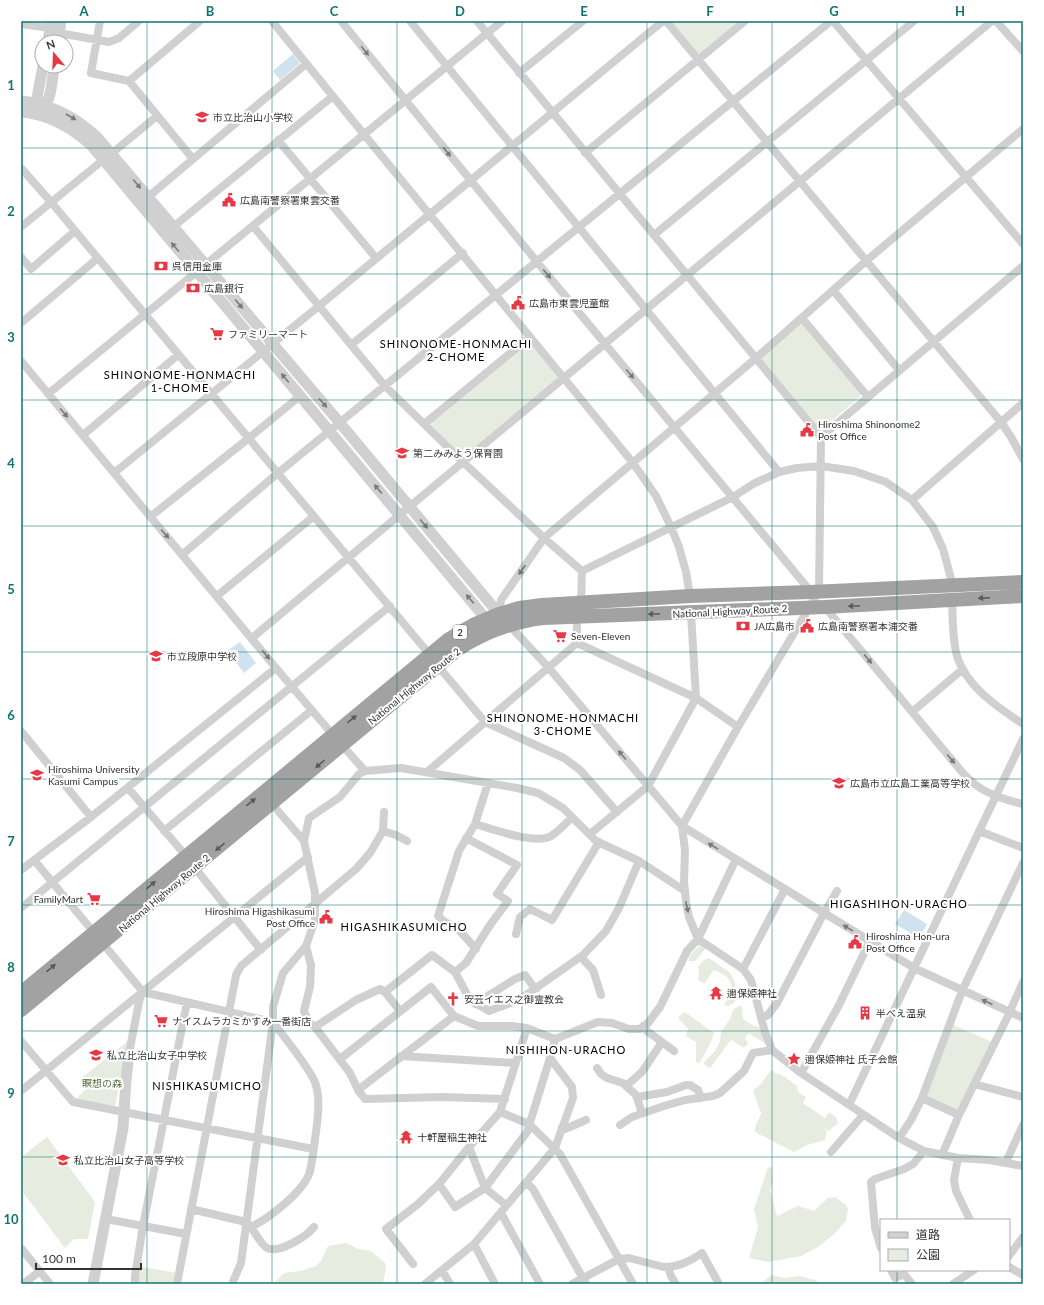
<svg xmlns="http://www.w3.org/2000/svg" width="1044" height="1305" font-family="Lato,'Noto Sans JP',sans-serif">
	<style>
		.green { fill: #e6ecdf }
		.water { fill: #cfe2ee }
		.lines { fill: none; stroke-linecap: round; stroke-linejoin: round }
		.minor { stroke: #d0d0d0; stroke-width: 8 }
		.tertiary { stroke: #d0d0d0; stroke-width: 11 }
		.trunk { stroke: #a2a2a2; stroke-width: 14 }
		.oneway { fill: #7a7a7a }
		.oneway2 { fill: #5a5a5a }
		.grid { fill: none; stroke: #0f766e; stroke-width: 1; stroke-opacity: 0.55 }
		.labels { text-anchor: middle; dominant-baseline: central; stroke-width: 4; stroke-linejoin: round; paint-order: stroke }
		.shield { fill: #fff; stroke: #707070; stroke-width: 1 }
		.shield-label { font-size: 9px; font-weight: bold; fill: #333 }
		.poi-label { font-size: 10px; fill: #333; stroke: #fff; text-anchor: start }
		.street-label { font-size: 10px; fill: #333; stroke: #fff }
		.park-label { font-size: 10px; fill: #56703f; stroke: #fff }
		.neighbourhood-label { font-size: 11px; letter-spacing: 1px; fill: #000; stroke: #fff }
		.neatline { fill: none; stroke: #0f766e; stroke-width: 1.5 }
		.grid-label { font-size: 13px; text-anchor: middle; font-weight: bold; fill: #0f766e }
	</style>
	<rect width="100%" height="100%" fill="#fff"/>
	<path class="green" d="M671 21H739L700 53H697Z
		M799 324H803L860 392V397L821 430H818L761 361 760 357Z
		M528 342H532L559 375V379L466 455H462L429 426V422Z
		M700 945 706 948 695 961H689V956Z
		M709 958 729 972 735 982 736 998 734 1003 728 1006 724 1005 732 990C731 977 725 975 715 970L713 971 705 983H703L698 980 699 974 698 967 704 960Z
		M739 1006 742 1007 743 1019 752 1025 759 1027 766 1044 750 1034H748L745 1038 748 1044 745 1047H742L731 1040 730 1041 711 1067 709 1068 704 1064 705 1061 715 1051 720 1041 721 1032 730 1019 733 1010Z
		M685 1012 714 1033C714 1037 702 1060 699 1063L696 1062V1042L686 1036 688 1029 679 1019V1017L683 1013Z
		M951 1024 992 1042 959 1109 955 1110 926 1097Z
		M128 1041 115 1106 75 1100 86 1089 79 1080Z
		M771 1070 778 1075 779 1073 797 1086 798 1092 806 1097 803 1103 825 1118 829 1112 836 1117 838 1124 835 1125 829 1131 823 1126 827 1131 825 1140 807 1145 794 1152 755 1132V1127L762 1112 760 1111 753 1090 761 1084Z
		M47 1137 95 1202 88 1239H74L65 1248 21 1190V1157Z
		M768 1167 773 1168 772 1174 773 1182 770 1190 777 1216 798 1206 814 1211 828 1198 835 1197 845 1204 848 1209 846 1221 834 1234 818 1247 801 1256 768 1262 749 1258 758 1227 754 1209Z
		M346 1243 358 1249 371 1251 385 1263 386 1267 383 1284H273L284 1273 300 1271 316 1266 321 1261 328 1246Z
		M138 1266 177 1273 175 1284H136Z
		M771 1275 784 1278 800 1276 815 1280 822 1284H761Z"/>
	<path class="water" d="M293 54 300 63 280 80 273 71Z
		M240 642 256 663 244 673 227 651Z
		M904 910 927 924 919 938 895 924Z"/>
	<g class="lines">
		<path class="minor" d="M100 21 91 73 129 81 193 159
			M272 21C391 169 513 315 633 463L656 496 671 527 679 547 686 572 690 596
			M341 21 542 268 812 593
			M410 21 779 472
			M477 21 821 437 819 591 738 727 682 826 685 851 684 881 686 902 689 917 698 939 743 969 751 980 765 1032 772 1050 801 1073 899 1138 924 1151 958 1158 989 1160 1023 1166
			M666 21 1001 422 1011 437 1023 459
			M833 21 1023 244
			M996 21 1023 51
			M21 24 50 28
			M59 33 109 42 119 38 139 21
			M519 73 583 21
			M129 81 200 21
			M278 140 376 258
			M585 153 745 21
			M111 154 157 116
			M21 168 51 202 430 655
			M148 197 306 64
			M253 226 385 386 463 462 544 538 582 571
			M21 227 103 160
			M173 227 333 96
			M654 235 914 21
			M21 257 31 269 75 231
			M833 290 899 370
			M802 318 868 397
			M21 323 98 258
			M351 345 463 253
			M21 361 276 668 333 735 365 771
			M48 394 502 21
			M424 424 530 337
			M83 435 178 355
			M821 437 1023 266
			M114 473 319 306 663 21
			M912 500 1023 403
			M150 517 249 438 300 396
			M183 554 278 473 831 21
			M217 596 314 516
			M952 600C953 618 952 638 957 656 966 686 997 707 1023 724
			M581 603 582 571 733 497 753 484 779 472 797 468 821 466 854 471 886 482 912 500 933 527 943 549 953 586
			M824 606 962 772C967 777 971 782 976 785 987 794 1009 801 1023 804
			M499 614 501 600 544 538 755 359 866 261 1023 129
			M509 625 548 667 682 826 914 968 1023 1018
			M252 638 992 21
			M577 643 696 698 738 727
			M438 666 485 722 564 758 580 770 617 812
			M912 712 963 669
			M21 731 91 817
			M427 772 577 643V617
			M128 788 186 856
			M475 824C493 829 535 845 551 836 559 831 566 823 572 817
			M164 831 312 710
			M383 831 396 835 407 841
			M979 831 1023 848
			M590 834 648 786 696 698 691 613
			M304 841 309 818 340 797 359 774 365 771 401 768 517 788 538 793 563 808 596 841 639 861 685 891
			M34 860 143 992 273 1022C286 1040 305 1062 314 1080 321 1095 318 1116 316 1132 314 1145 313 1158 310 1171 305 1191 269 1218 251 1227
			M195 868 261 950
			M21 870 91 817 276 668
			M21 908 390 606
			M516 934 520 917 530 909 552 920 599 842
			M306 946 311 965 310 987 304 1011 308 1021 315 1027 350 1073 358 1090 365 1099 442 1097 505 1099
			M476 949 459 930 445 922 438 916 459 851 475 824 488 783
			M581 957 593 970 601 995
			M743 969 785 889
			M455 972 466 963 490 925 508 901 497 894 517 865 466 838
			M385 992 432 955 455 972 470 1000 489 1011 519 1000 583 955 606 931 619 908 639 861
			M475 1004 515 979 525 975 533 986 537 988
			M761 1018 768 1015 777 1003 824 913 837 891
			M643 1026 647 1031 674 1051
			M315 1027 356 1000 380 989 385 992 400 1011
			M21 1041 73 1102 313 1149
			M129 1053 139 1002 142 992
			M401 1056 516 1063
			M340 1059 431 987 454 1016 478 1026H512L527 1028 555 1039
			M597 1068 601 1074 607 1078 623 1083 636 1095 642 1113
			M801 1073 838 1007 870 941
			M974 1084 1023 1097
			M626 1086 642 1072 662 1042
			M358 1090 454 1016
			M21 1091 308 857
			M637 1097 667 1092 686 1085H690L698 1090 701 1098
			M922 1098 959 1115
			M849 1105 1023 739
			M500 1112 529 1124 560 1154 633 1284
			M620 1125 632 1117 664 1106 685 1100 713 1096 720 1093 744 1071 753 1053 772 1050
			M562 1127 565 1129 586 1120
			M899 1138 911 1120 922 1098 962 991 1023 863
			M831 1152 863 1115
			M942 1155 959 1115 1007 1018 1023 982
			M958 1158 954 1180 956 1191 970 1220
			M1006 1162 1023 1125
			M526 1182 533 1189 586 1284
			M439 1184 455 1207 485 1188 527 1132 550 1058
			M506 1205 485 1188 469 1147 500 1112 527 1028
			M191 1209 246 1222 248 1223C253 1229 261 1245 267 1248 279 1254 307 1236 314 1227
			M501 1213 540 1284
			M106 1219 186 1234
			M474 1244 495 1284
			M21 1248 50 1284
			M881 1248 875 1228 871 1182 875 1179 904 1169 913 1164 924 1151
			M1009 1256 1023 1237
			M413 1264 386 1229 418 1204 439 1184 469 1147
			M668 1267 671 1276 676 1284
			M1009 1267 1023 1275
			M442 1270 450 1284
			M891 1270 895 1278 904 1274 912 1284
			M23 1284 40 1271
			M135 1284V1276L143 1226 187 1002
			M177 1284 236 975 241 966 356 869 370 853 383 831 384 812
			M232 1284 241 1263 273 1022V1007L283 973 306 946 315 920V893L304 841 272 804
			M425 1284 474 1244 555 1148 573 1098 572 1087 550 1058 555 1039 598 1022 612 1023 629 1029H640L648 1023 660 1007 687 951 698 939 736 859
			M572 1284 619 1259 629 1258 664 1267C679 1267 690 1261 702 1253L719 1284
			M953 1284 974 1270"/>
		<path class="tertiary" d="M48 42 51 21
			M58 42 61 21
			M21 101C51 104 77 118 98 138L340 423 504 620
			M38 110 36 103 43 66
			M41 111C52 100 52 81 54 66
			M21 112C48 114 71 127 91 145L491 625
			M93 1284 123 1128 126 1080 129 1053"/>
		<path class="trunk" d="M21 993 449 639 473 625 499 614 519 608 542 605 690 596 811 592 1023 582
			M21 1010 457 650C484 632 511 622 543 618L825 607 1023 596"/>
	</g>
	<defs><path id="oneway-solid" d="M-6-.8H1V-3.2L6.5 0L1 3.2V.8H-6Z"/></defs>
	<g class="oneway">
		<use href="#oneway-solid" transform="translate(365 51) rotate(51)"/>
		<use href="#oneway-solid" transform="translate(71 117) rotate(30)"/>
		<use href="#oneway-solid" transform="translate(447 152) rotate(51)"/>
		<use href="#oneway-solid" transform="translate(137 184) rotate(50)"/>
		<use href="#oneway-solid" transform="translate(175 247) rotate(-130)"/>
		<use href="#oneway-solid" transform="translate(547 274) rotate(50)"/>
		<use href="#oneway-solid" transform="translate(239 304) rotate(50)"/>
		<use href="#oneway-solid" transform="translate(630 374) rotate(50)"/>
		<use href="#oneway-solid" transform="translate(285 378) rotate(-130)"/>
		<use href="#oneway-solid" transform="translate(323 403) rotate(49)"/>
		<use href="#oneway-solid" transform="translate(64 413) rotate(50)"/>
		<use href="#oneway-solid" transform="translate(378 489) rotate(-130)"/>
		<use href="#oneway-solid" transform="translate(424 524) rotate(50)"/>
		<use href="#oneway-solid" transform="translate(165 534) rotate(49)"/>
		<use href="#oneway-solid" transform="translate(522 570) rotate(125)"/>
		<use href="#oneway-solid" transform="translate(470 599) rotate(-130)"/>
		<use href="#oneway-solid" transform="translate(266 655) rotate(51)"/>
		<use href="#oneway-solid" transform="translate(868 659) rotate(50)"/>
		<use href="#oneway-solid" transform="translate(622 755) rotate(-130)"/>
		<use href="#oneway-solid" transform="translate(951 759) rotate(50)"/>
		<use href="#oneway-solid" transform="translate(713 846) rotate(-149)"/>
		<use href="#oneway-solid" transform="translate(687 907) rotate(78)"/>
		<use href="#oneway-solid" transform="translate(848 928) rotate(-148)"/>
		<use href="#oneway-solid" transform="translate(987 1002) rotate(-156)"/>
	</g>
	<g class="oneway2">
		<use href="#oneway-solid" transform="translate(984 598) rotate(177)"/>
		<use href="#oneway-solid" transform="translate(854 606) rotate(177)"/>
		<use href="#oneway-solid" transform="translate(654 614) rotate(178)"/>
		<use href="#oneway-solid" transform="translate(352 719) rotate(-39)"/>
		<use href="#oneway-solid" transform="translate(320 764) rotate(140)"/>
		<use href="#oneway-solid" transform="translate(251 802) rotate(-39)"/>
		<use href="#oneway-solid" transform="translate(220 847) rotate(140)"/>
		<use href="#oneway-solid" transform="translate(151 885) rotate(-40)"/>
		<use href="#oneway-solid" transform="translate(51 968) rotate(-40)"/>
	</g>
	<path class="grid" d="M147 21V1284M272 21V1284M397 21V1284M522 21V1284M647 21V1284M772 21V1284M897 21V1220M21 148H1023M21 274H1023M21 400H1023M21 526H1023M21 652H1023M21 779H1023M21 905H1023M21 1031H1023M21 1157H1023M897 1270V1284"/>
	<defs>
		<g id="school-bare" transform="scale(1.08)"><path d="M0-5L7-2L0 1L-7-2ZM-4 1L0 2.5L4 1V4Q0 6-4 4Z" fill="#e63946" stroke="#fff" stroke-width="2.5" paint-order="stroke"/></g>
		<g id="civic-bare" transform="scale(1.08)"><path d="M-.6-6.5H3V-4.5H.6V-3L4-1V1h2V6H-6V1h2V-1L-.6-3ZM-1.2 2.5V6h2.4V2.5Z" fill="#e63946" stroke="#fff" stroke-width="2.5" paint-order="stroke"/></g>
		<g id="bank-bare" transform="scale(1.08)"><path d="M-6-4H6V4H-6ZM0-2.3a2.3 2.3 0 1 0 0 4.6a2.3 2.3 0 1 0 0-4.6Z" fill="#e63946" stroke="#fff" stroke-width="2.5" paint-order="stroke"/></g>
		<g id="supermarket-bare" transform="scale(1.08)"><path d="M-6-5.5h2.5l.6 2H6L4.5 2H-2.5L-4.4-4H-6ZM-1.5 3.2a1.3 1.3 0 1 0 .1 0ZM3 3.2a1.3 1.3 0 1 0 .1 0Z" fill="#e63946" stroke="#fff" stroke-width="2.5" paint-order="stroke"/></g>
		<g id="university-bare" transform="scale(1.08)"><path d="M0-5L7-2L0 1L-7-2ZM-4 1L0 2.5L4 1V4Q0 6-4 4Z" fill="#e63946" stroke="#fff" stroke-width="2.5" paint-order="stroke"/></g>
		<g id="temple-bare" transform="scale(1.08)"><path d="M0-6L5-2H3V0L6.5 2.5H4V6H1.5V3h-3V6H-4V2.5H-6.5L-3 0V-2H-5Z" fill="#e63946" stroke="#fff" stroke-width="2.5" paint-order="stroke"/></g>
		<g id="church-bare" transform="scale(1.08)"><path d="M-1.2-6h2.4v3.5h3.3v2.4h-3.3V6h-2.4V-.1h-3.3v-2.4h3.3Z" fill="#e63946" stroke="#fff" stroke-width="2.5" paint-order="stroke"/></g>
		<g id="building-bare" transform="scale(1.08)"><path d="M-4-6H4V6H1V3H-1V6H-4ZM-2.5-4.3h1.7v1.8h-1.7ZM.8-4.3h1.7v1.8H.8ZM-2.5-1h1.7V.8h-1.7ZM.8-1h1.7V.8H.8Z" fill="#e63946" stroke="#fff" stroke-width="2.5" paint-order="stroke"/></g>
		<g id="sight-bare" transform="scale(1.08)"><path d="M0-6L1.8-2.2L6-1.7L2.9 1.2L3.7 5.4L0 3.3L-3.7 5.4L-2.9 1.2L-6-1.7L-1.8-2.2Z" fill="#e63946" stroke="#fff" stroke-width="2.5" paint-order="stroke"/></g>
	</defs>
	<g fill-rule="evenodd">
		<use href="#school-bare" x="202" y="117"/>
		<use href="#civic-bare" x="229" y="200"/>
		<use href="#bank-bare" x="161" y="266"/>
		<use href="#bank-bare" x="193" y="288"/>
		<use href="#civic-bare" x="518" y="303"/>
		<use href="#supermarket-bare" x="217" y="334"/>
		<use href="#civic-bare" x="807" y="430"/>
		<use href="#school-bare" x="402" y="453"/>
		<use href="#bank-bare" x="743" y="626"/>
		<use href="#civic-bare" x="807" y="626"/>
		<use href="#supermarket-bare" x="560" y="636"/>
		<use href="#school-bare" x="156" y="656"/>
		<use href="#university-bare" x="37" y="775"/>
		<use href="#school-bare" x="839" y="783"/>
		<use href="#supermarket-bare" x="94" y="899"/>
		<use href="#civic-bare" x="326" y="917"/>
		<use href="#civic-bare" x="855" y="942"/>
		<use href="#temple-bare" x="716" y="993"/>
		<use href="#church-bare" x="453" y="999"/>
		<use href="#building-bare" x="865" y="1013"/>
		<use href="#supermarket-bare" x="161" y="1021"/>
		<use href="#school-bare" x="96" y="1055"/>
		<use href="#sight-bare" x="794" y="1059"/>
		<use href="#temple-bare" x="406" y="1137"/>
		<use href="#school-bare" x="63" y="1160"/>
	</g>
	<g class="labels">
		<rect class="shield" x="453" y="625" width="14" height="14" rx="3"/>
		<g class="shield-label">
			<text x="460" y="632">2</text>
		</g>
		<g class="poi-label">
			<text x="213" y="117">市立比治山小学校</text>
			<text x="240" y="200">広島南警察署東雲交番</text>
			<text x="172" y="266">呉信用金庫</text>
			<text x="204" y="288">広島銀行</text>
			<text x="529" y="303">広島市東雲児童館</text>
			<text x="228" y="334">ファミリーマート</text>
			<text x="818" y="424">Hiroshima Shinonome2<tspan x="818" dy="12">Post Office</tspan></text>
			<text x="413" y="453">第二みみよう保育園</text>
			<text x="754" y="626">JA広島市</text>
			<text x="818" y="626">広島南警察署本浦交番</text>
			<text x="571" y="636">Seven-Eleven</text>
			<text x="167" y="656">市立段原中学校</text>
			<text x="48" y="769">Hiroshima University<tspan x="48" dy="12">Kasumi Campus</tspan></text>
			<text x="850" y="783">広島市立広島工業高等学校</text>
			<text x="83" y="899" text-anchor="end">FamilyMart</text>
			<text x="315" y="911" text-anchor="end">Hiroshima Higashikasumi<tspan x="315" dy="12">Post Office</tspan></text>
			<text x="866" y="936">Hiroshima Hon-ura<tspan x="866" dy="12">Post Office</tspan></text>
			<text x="727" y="993">邇保姫神社</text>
			<text x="464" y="999">安芸イエス之御霊教会</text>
			<text x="876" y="1013">半べえ温泉</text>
			<text x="172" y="1021">ナイスムラカミかすみ一番街店</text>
			<text x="107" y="1055">私立比治山女子中学校</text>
			<text x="805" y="1059">邇保姫神社 氏子会館</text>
			<text x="417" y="1137">十軒屋稲生神社</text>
			<text x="74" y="1160">私立比治山女子高等学校</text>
		</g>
		<g class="street-label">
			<text transform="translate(730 611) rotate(-3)">National Highway Route 2</text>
			<text transform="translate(414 686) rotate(-39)">National Highway Route 2</text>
			<text transform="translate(164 893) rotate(-40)">National Highway Route 2</text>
		</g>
		<g class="park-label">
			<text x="102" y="1083">瞑想の森</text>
		</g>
		<g class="neighbourhood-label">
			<text x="456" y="343">SHINONOME-HONMACHI<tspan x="456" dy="13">2-CHOME</tspan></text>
			<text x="180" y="374">SHINONOME-HONMACHI<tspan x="180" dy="13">1-CHOME</tspan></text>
			<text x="563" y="717">SHINONOME-HONMACHI<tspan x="563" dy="13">3-CHOME</tspan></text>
			<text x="899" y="903">HIGASHIHON-URACHO</text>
			<text x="404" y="926">HIGASHIKASUMICHO</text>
			<text x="566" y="1049">NISHIHON-URACHO</text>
			<text x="207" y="1085">NISHIKASUMICHO</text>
		</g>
	</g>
	<rect width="1044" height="1305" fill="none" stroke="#ffffff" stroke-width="44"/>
	<rect x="880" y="1219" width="130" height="52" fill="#ffffff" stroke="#adadad"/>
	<rect x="888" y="1232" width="20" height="6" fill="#d0d0d0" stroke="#adadad"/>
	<text x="916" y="1239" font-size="12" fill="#333333">道路</text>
	<rect x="888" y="1249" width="20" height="12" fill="#e6ecdf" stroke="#adadad"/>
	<text x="916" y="1259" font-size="12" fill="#333333">公園</text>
	<g transform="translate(54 54) rotate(341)"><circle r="19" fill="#ffffff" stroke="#adadad"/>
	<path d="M0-3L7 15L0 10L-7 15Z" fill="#e63946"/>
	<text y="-6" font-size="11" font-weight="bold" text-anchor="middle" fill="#333333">N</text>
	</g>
	<path d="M36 1263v6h105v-6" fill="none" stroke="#333333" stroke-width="2"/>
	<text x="42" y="1263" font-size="12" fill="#333333" stroke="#ffffff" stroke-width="3" paint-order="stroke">100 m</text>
	<rect x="22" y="22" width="1000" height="1261" class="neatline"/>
	<g class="grid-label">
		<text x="84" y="16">A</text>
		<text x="210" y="16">B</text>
		<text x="334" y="16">C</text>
		<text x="460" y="16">D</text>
		<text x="584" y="16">E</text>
		<text x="710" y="16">F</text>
		<text x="834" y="16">G</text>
		<text x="960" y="16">H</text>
		<text x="11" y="90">1</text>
		<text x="11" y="216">2</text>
		<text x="11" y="342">3</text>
		<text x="11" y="468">4</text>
		<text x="11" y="594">5</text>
		<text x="11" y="720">6</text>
		<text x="11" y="846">7</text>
		<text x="11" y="972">8</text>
		<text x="11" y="1098">9</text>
		<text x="11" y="1224">10</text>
	</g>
</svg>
